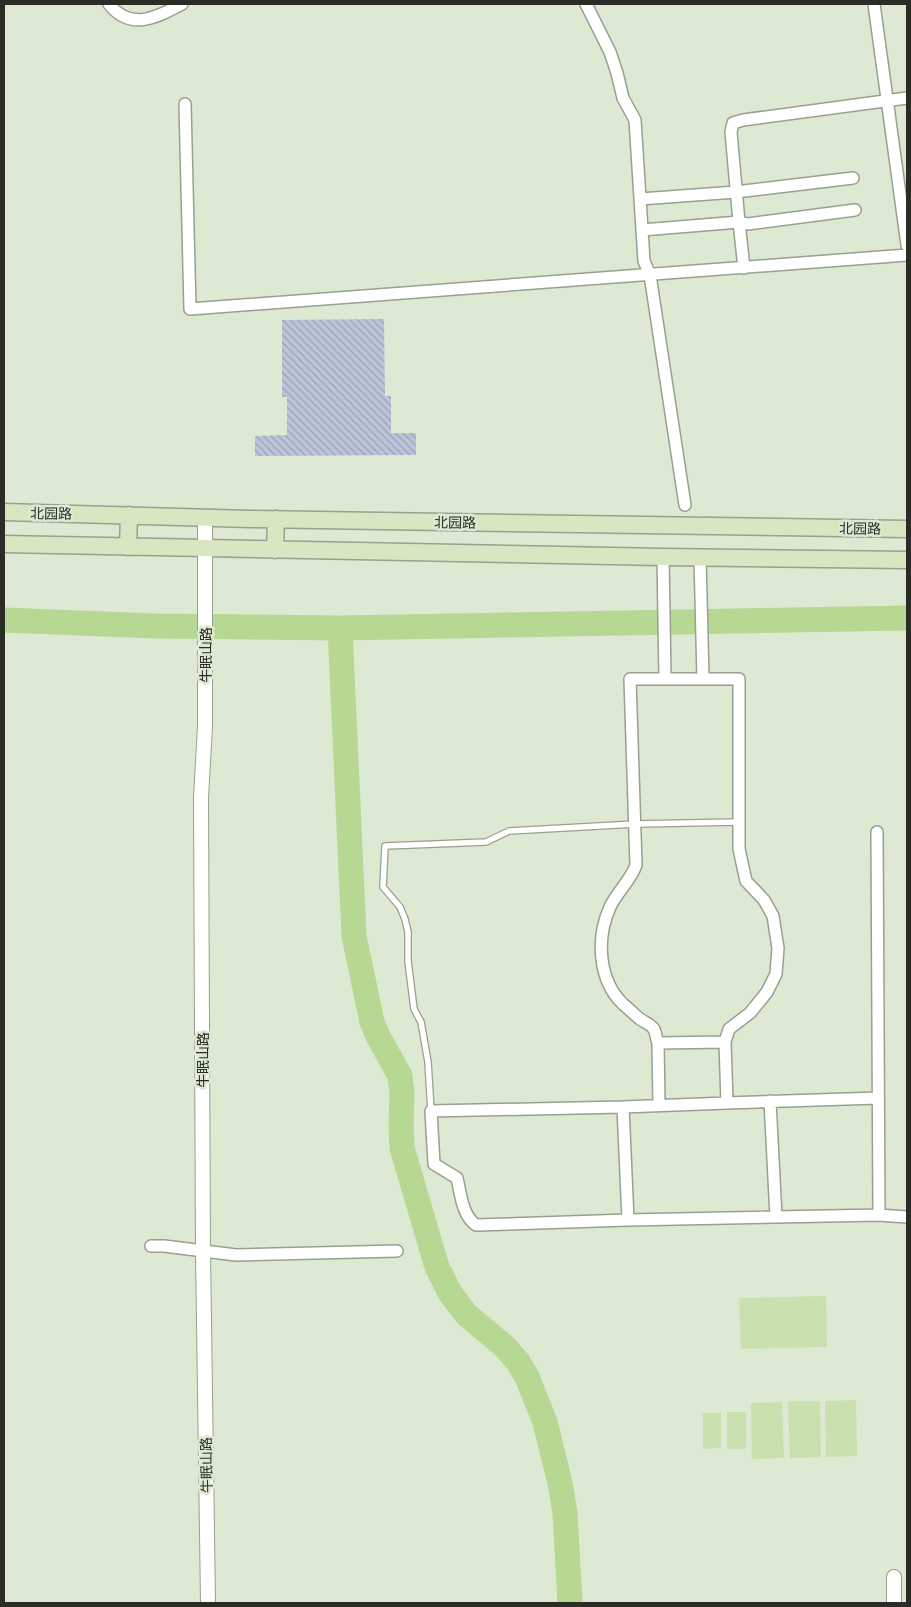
<svg xmlns="http://www.w3.org/2000/svg" width="911" height="1607" font-family="'Open Sans','Noto Sans SC',sans-serif">
	<style>
		.grass { fill: #c8e1af }
		.lines { fill: none; stroke-linecap: round; stroke-linejoin: round }
		.river { stroke: #b6d893; stroke-width: 25 }
		.building { fill: url(#building-back-hatch) }
		.service-casing { stroke: #97a18e; stroke-width: 8 }
		.minor-casing { stroke: #97a18e; stroke-width: 14 }
		.tertiary-casing { stroke: #97a18e; stroke-width: 16 }
		.secondary-casing { stroke: #97a18e; stroke-width: 19 }
		.service { stroke: #fff; stroke-width: 5.5 }
		.minor { stroke: #fff; stroke-width: 11 }
		.tertiary { stroke: #fff; stroke-width: 14 }
		.secondary { stroke: #d8e7c2; stroke-width: 16 }
		.labels { text-anchor: middle; dominant-baseline: central; stroke-width: 5; stroke-linejoin: round; paint-order: stroke }
		.street-label { font-size: 14px; fill: #292d25; stroke: #dee9d4 }
	</style>
	<defs>
		<pattern id="building-back-hatch" width="6" height="6" patternUnits="userSpaceOnUse" patternTransform="scale(1.25)"><rect width="6" height="6" fill="#bbc5d9"/><path d="M-1 5l2 2M0 0l6 6M5-1l2 2" fill="none" stroke="#98a0b0"/></pattern>
	</defs>
	<rect width="100%" height="100%" fill="#dee9d4"/>
	<path class="grass" d="M826 1296 827 1347 741 1349 739 1298Z
		M856 1400 857 1456 826 1457 825 1401Z
		M788 1401H820L821 1457 790 1458Z
		M782 1402 784 1458 752 1459 751 1403Z
		M727 1412H746V1449H727Z
		M703 1413H721V1448L703 1449Z"/>
	<g class="lines">
		<path class="river" d="M4 620 155 626 340 628 907 618
			M340 628 354 936 372 1022 379 1038 400 1076 402 1093 401 1126 402 1148 437 1267 450 1293 459 1305 467 1315 505 1347 518 1362 527 1377 545 1422 560 1483 565 1513 570 1603"/>
	</g>
	<path class="building" d="M384 319 385 396H391V433H416V455L255 456V436L287 435V397H282V320Z"/>
	<g class="lines">
		<g class="service-casing">
			<path id="service" d="M431 1111 428 1062 421 1022 414 1009 408 961V932L405 919 400 907 383 887 385 846 486 842 509 831 635 824 739 822"/>
		</g>
		<g class="minor-casing">
			<path id="minor" d="M109 4C131 32 157 17 182 4
				M586 4 610 52 617 73 623 98 635 120 644 261 650 275 685 505
				M874 4 907 245
				M185 104 190 309 907 255
				M640 199 736 192 853 178
				M642 230 739 222 748 224 855 210
				M744 268 739 222 731 132 733 123 743 120 907 98
				M700 557 703 679H739V849L746 881 764 900 773 916 778 948 776 974 767 992 750 1013 729 1029 725 1042 727 1103 878 1098
				M665 679H703
				M877 832 879 1215
				M658 1043C656 1039 656 1031 653 1028 650 1024 644 1022 640 1019 635 1015 629 1009 623 1004 598 980 596 938 610 907 617 892 631 880 636 865L630 679H665L663 557
				M770 1101 776 1217
				M727 1103 623 1107 431 1111 434 1164 457 1178C461 1195 462 1215 476 1225L628 1220 879 1215 907 1217
				M659 1105 658 1043 725 1042
				M623 1107 628 1220
				M151 1246H164L236 1255 397 1251"/>
		</g>
		<g class="tertiary-casing">
			<path id="tertiary" d="M205 517V726L201 798 203 1251 208 1603
				M894 1577V1603"/>
		</g>
		<g class="secondary-casing">
			<path id="secondary" d="M4 512 250 519 907 529
				M4 544 663 557 907 560
				M128 547 129 515
				M275 550 276 519"/>
		</g>
		<use href="#service" class="service"/>
		<use href="#minor" class="minor"/>
		<use href="#tertiary" class="tertiary"/>
		<use href="#secondary" class="secondary"/>
	</g>
	<g class="labels">
		<g class="street-label">
			<text transform="translate(51 513) rotate(1)">北园路</text>
			<text transform="translate(455 522) rotate(1)">北园路</text>
			<text transform="translate(860 528) rotate(1)">北园路</text>
			<text transform="translate(205 655) rotate(-90)">牛眠山路</text>
			<text transform="translate(202 1060) rotate(-90)">牛眠山路</text>
			<text transform="translate(206 1465) rotate(-91)">牛眠山路</text>
		</g>
	</g>
	<rect width="911" height="1607" fill="none" stroke="#292d25" stroke-width="10"/>
</svg>
